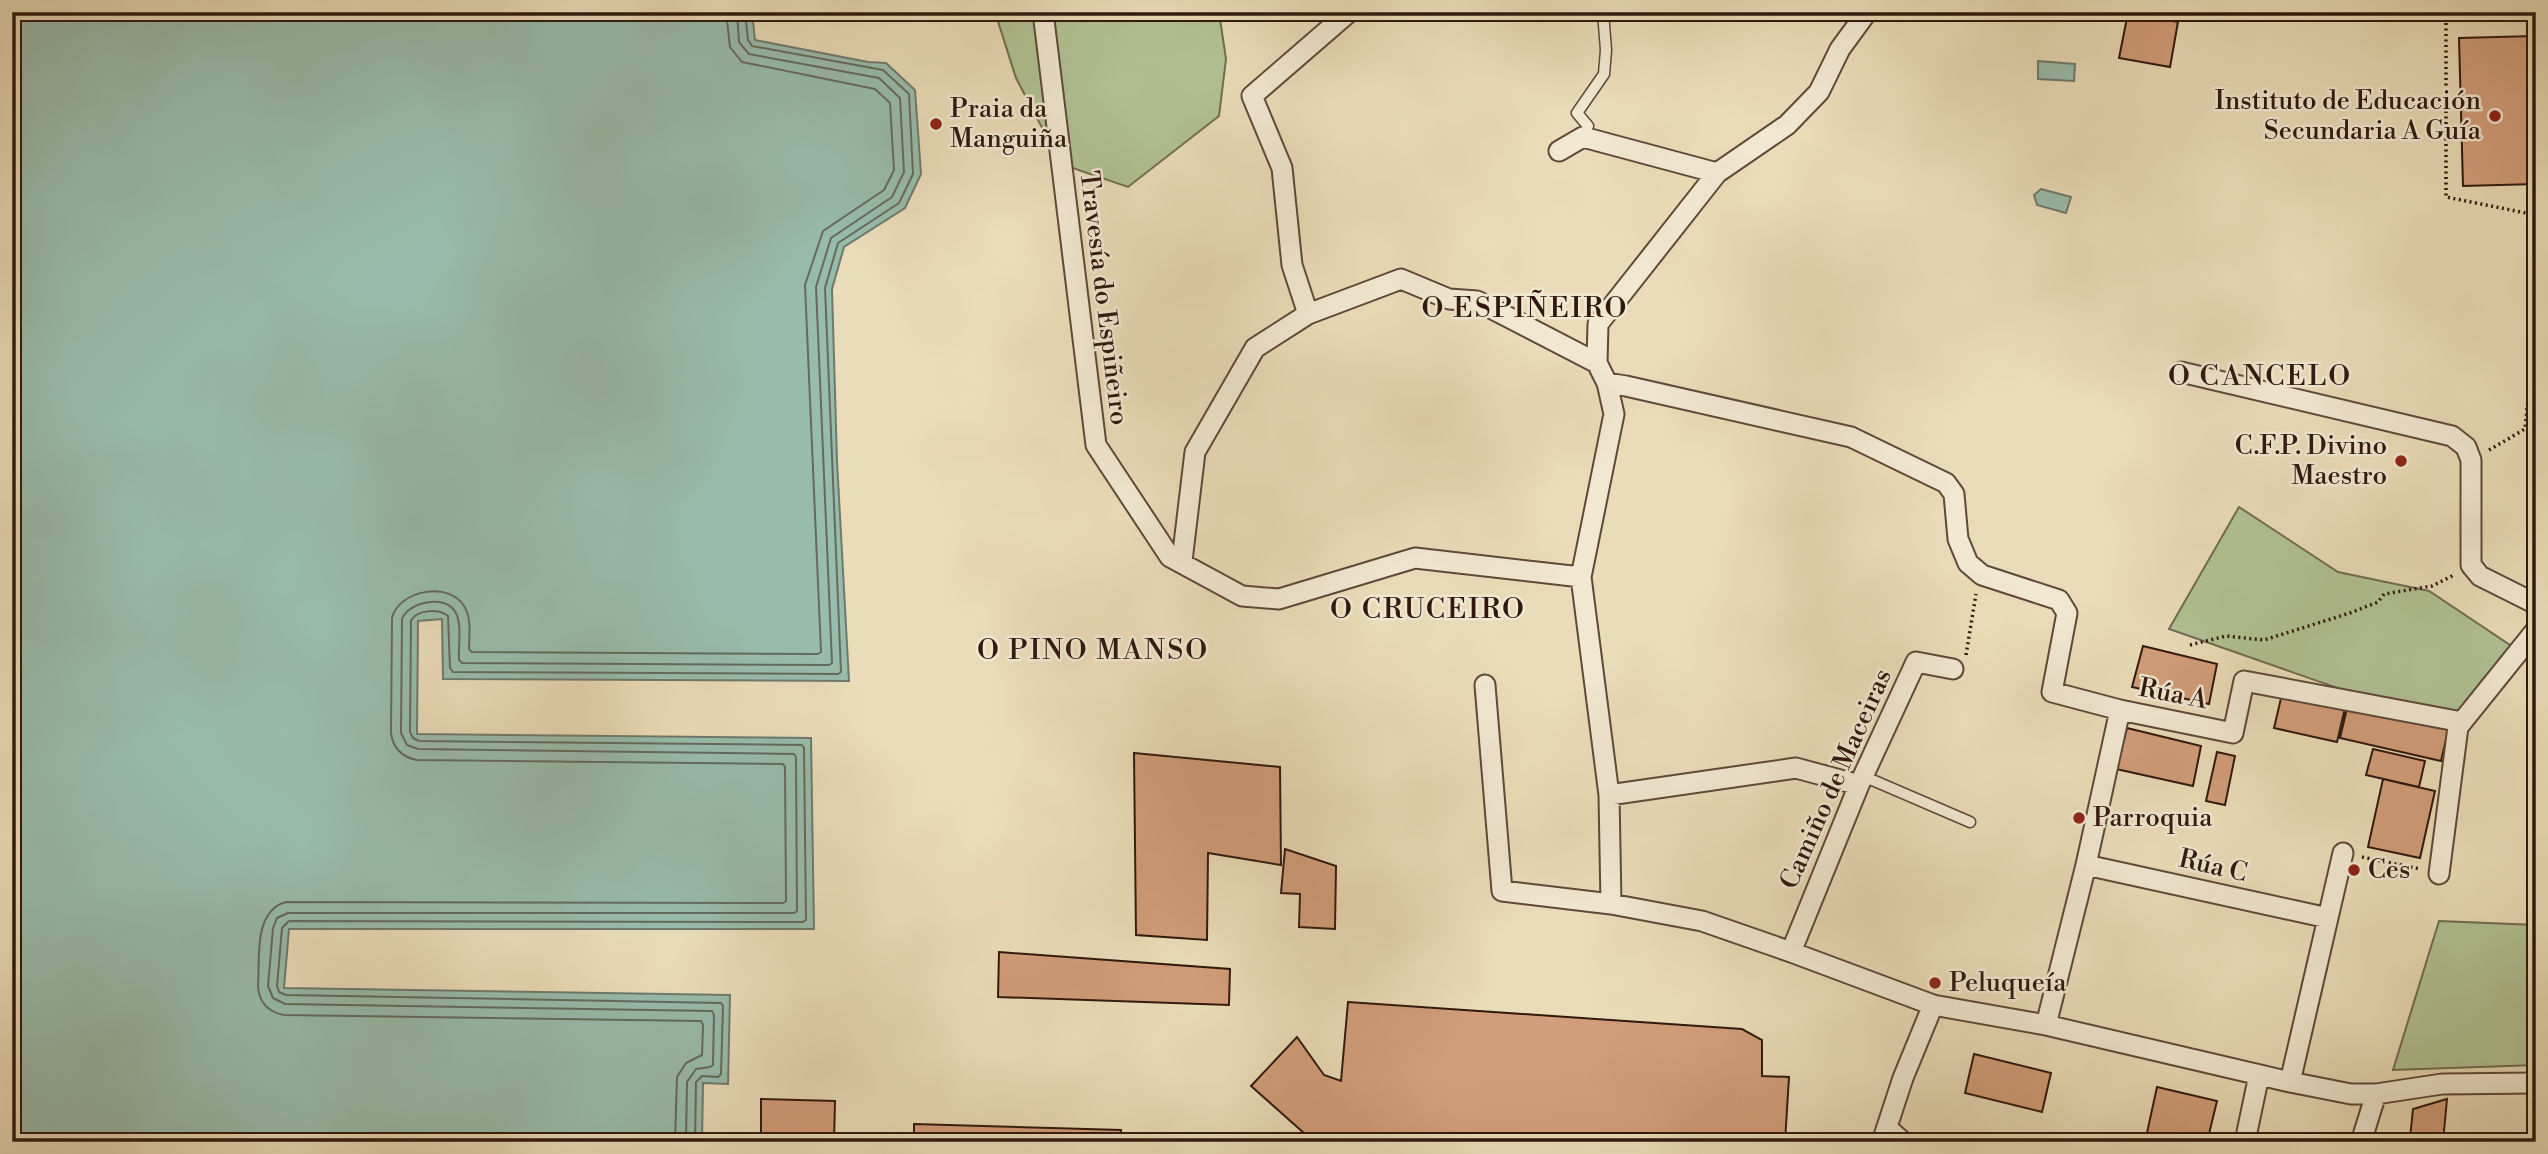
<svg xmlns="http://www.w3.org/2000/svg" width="2548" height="1154" font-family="'Libre Bodoni',serif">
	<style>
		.green { fill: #b1c294; stroke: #706d52; stroke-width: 2 }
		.water { fill: #98bcac; stroke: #6e7a6d; stroke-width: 2 }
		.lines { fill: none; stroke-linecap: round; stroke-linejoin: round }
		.shore { stroke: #646a5e; stroke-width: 2 }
		.building { fill: #d29d7a; stroke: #30180f; stroke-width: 2 }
		.lane-casing { stroke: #5e4939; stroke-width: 13 }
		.street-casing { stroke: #5e4939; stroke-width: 23 }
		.path { stroke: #30180f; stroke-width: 3.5; stroke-dasharray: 2 3.5; stroke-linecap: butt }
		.lane { stroke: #f1e8d1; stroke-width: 10 }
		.street { stroke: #f1e8d1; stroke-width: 19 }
		.poi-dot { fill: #8f2418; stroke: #f1e8d1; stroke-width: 2.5 }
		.labels { text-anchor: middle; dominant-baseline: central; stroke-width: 5; stroke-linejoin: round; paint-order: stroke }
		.poi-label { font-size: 26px; fill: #30180f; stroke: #f1e8d1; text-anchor: start }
		.street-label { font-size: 26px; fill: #30180f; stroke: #f1e8d1 }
		.neighbourhood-label { font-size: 28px; letter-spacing: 2px; fill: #30180f; stroke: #f1e8d1 }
	</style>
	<rect width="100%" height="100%" fill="#eadcb8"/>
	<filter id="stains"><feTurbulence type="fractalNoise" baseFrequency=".00286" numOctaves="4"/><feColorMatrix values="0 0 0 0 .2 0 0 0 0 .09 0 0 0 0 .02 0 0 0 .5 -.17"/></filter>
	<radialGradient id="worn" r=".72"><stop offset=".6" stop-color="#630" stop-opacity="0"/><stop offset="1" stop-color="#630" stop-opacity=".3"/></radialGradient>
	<path class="green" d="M995 12H1219L1226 59 1219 116 1128 187 1061 164 1016 78Z
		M2239 507 2338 572 2429 591 2513 647 2449 727 2169 629Z
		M2439 921 2536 925V1065L2393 1070Z"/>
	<path class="water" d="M12 12H752L755 40 868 62 886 63 915 90 921 174 905 208 844 247 832 289 837 461 849 681 443 679 442 619 418 621 417 734 811 738 814 929H289L284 988 730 995 728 1084 703 1083 702 1142H12Z
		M2038 61 2075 64 2074 81 2038 79Z
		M2041 189 2071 197 2066 213 2037 205 2034 195Z"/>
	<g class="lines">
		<path class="shore" d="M675 1142 677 1077 686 1063 702 1055 703 1025 701 1021 284 1015C268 1012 259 1002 258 986 260 959 253 911 286 902L783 903 786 901 785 767 783 764 417 760C402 757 393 748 391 733L392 618C399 590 449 581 464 606 472 618 469 636 469 649L472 652 818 654 821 652 805 285 823 231 884 190 894 170 890 103 875 89 742 62 730 47 726 12
			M686 1142 687 1082 696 1069 710 1067 713 1065 714 1015 712 1011 285 1004 273 998 268 986 273 928 277 918 288 913H794L797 911 796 757 794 754 418 749 407 745 401 733 402 619C408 602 444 595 454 610 463 621 458 646 459 660L462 663 829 665 832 663 816 287 831 238 892 197 904 172 900 98 879 78 749 54 739 42 737 12
			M695 1142 696 1082 702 1076 718 1077 721 1074 723 1006 721 1003 286 995 279 992 277 986 282 928 289 921 803 922 806 920 804 748 802 745 419 741 413 738 410 732 411 621C416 610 438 608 448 616L450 668 453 672 838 674 841 672 825 288 838 243 899 203 913 174 909 94 883 70 752 46 748 40 745 12"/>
	</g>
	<path class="building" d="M2128 13 2178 22 2170 67 2119 58Z
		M2534 36 2536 184 2463 186 2459 38Z
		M2143 646 2217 664 2209 704 2132 687Z
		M2282 694 2345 708 2337 742 2274 728Z
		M2348 704 2449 727 2441 761 2340 738Z
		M2127 728 2201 746 2193 786 2116 769Z
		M2373 749 2425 761 2419 787 2366 775Z
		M2217 752 2235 756 2225 805 2206 801Z
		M1134 753 1280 767 1281 865 1208 853 1207 940 1136 935Z
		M2383 779 2435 791 2420 858 2368 847Z
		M1285 849 1336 866 1335 929 1299 927 1300 894 1281 893Z
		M999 952 1230 969 1229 1005 998 997Z
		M1348 1002 1742 1029 1762 1040V1076L1789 1077 1785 1142H1314L1251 1086 1297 1037 1324 1075 1341 1081Z
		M1974 1054 2051 1073 2042 1112 1965 1093Z
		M2157 1087 2217 1101 2207 1142H2145Z
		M761 1099 835 1101 834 1142H761Z
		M2447 1099 2443 1142 2410 1138 2413 1109Z
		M914 1124 1121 1130V1142H914Z"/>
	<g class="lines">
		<g class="lane-casing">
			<path id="lane" d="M1583 137 1588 126 1577 113 1604 74 1606 50 1603 12
				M1863 776 1970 822"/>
		</g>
		<g class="street-casing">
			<path id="street" d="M1043 12 1096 445 1170 557 1242 596 1279 599 1415 558 1581 577
				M1867 12 1840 49 1819 92 1787 125 1717 173 1598 324 1597 363 1607 383 1614 414 1581 577 1609 795 1611 904 1702 921 1791 952 1933 1005 2046 1025 2290 1082 2351 1094H2376L2442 1084 2536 1083
				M1559 151 1583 137 1717 173
				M1308 314 1292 265 1282 168 1252 96 1349 12
				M2181 372 2452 436 2466 447 2471 460V565L2480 576 2536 604
				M1607 383 1626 386 1851 437 1946 483 1954 494 1958 539 1968 563 1982 575 2059 600 2067 613 2052 692 2120 710 2233 733 2244 681 2462 722
				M1182 561 1195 452 1255 348 1308 314 1401 279 1449 299 1477 301 1597 363
				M1485 685 1502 891 1611 904
				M1609 795 1796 768 1859 785
				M2086 865 2328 918
				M2439 874 2458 727 2536 630
				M1791 952 1859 785 1916 662 1953 669
				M2046 1025 2086 865 2120 710
				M2290 1082 2343 853
				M1887 1128 1903 1142
				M2247 1132 2259 1075
				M1882 1142 1903 1078 1933 1005
				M2361 1142 2376 1094"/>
		</g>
		<path class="path" d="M2446 12V197L2536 215
			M2489 450 2525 429 2536 319
			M2190 645 2226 636 2264 640 2350 613 2378 602 2384 594 2432 586 2454 575
			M1966 655 1976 594
			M2362 857 2420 869"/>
		<use href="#lane" class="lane"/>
		<use href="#street" class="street"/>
	</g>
	<g class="poi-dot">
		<circle cx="2495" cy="116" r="7"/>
		<circle cx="936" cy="124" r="7"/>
		<circle cx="2401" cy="461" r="7"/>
		<circle cx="2079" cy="818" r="7"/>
		<circle cx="2354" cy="870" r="7"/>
		<circle cx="1935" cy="983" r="7"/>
	</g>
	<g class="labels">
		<g class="poi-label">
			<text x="2481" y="101" text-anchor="end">Instituto de Educación<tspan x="2481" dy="30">Secundaria A Guía</tspan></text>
			<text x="950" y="109">Praia da<tspan x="950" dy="30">Manguiña</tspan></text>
			<text x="2387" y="446" text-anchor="end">C.F.P. Divino<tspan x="2387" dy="30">Maestro</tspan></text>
			<text x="2093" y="818">Parroquia</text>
			<text x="2368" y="870">Ces</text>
			<text x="1949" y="983">Peluqueía</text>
		</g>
		<g class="street-label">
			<text transform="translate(1104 298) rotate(83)">Travesía do Espiñeiro</text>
			<text transform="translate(2173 694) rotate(11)">Rúa A</text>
			<text transform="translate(1836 779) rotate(-66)">Camiño de Maceiras</text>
			<text transform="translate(2213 866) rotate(13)">Rúa C</text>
		</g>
		<g class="neighbourhood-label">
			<text x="1525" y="308">O ESPIÑEIRO</text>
			<text x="2260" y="376">O CANCELO</text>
			<text x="1428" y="609">O CRUCEIRO</text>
			<text x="1093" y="650">O PINO MANSO</text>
		</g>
	</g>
	<rect width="2548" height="1154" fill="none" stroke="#eadcb8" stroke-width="42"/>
	<rect x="14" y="14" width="2520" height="1126" fill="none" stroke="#30180f" stroke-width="3.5"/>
	<rect x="21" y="21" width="2506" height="1112" fill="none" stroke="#30180f" stroke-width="2"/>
	<rect width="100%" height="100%" filter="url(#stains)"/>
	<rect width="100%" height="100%" fill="url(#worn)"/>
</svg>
